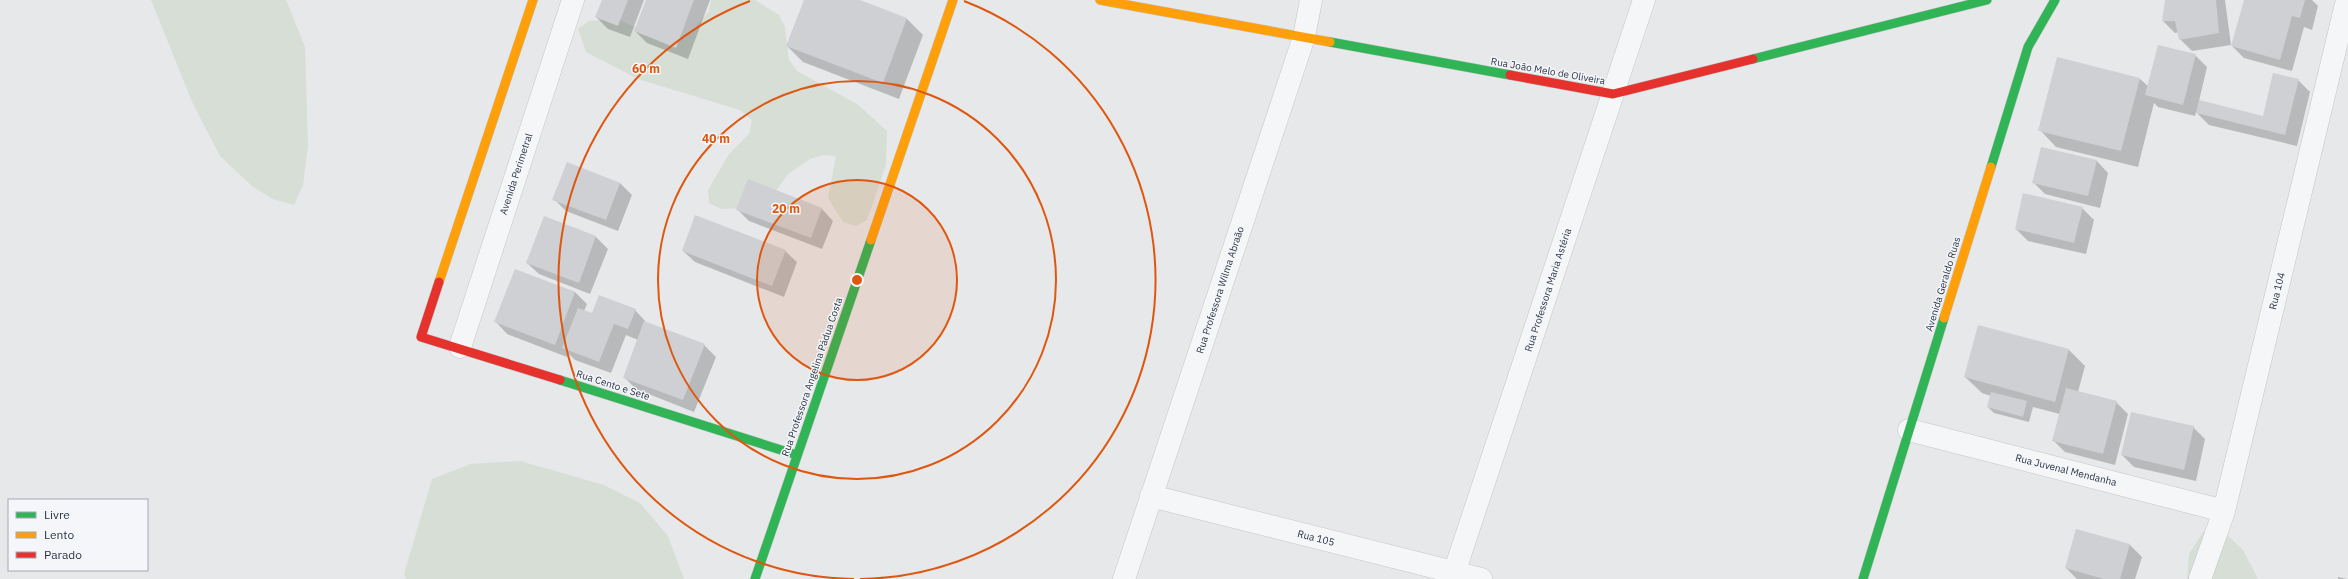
<svg xmlns="http://www.w3.org/2000/svg" width="2348" height="579" font-family="'IBM Plex Sans',sans-serif">
	<style>
		.green { fill: #d6ded6 }
		.shadow { fill: #0003 }
		.building { fill: #ced0d3 }
		.lines { fill: none; stroke-linecap: round; stroke-linejoin: round }
		.street-casing { stroke: #c4c6c8; stroke-width: 23 }
		.fast-casing { stroke: #c4c6c8; stroke-width: 10 }
		.slow-casing { stroke: #c4c6c8; stroke-width: 10 }
		.jam-casing { stroke: #c4c6c8; stroke-width: 10 }
		.street { stroke: #f5f6f7; stroke-width: 22 }
		.fast { stroke: #30b455; stroke-width: 9 }
		.slow { stroke: #ff9f0a; stroke-width: 9 }
		.jam { stroke: #e5322d; stroke-width: 9 }
		.ring { fill: none; stroke: #df570f; stroke-width: 2 }
		.labels { text-anchor: middle; dominant-baseline: central; stroke-width: 3; stroke-linejoin: round; paint-order: stroke }
		.street-label { font-size: 10px; fill: #2b3445; stroke: #f4f6f9 }
		.centre { fill: #df570f; stroke: #f4f6f9; stroke-width: 2 }
		.ring-label { font-size: 12px; text-anchor: middle; font-weight: bold; fill: #df570f; stroke: #f4f6f9; stroke-width: 3; stroke-linejoin: round; paint-order: stroke }
	</style>
	<rect width="100%" height="100%" fill="#e6e8ea"/>
	<path class="green" d="M151 0H286L305 47 308 145 303 185 294 205 273 199 253 187 220 156 193 104Z
		M711 0H755L779 15 785 27 789 60 797 71 857 104 887 131 886 165 867 220 856 226 843 222 828 198 836 156 823 155 810 159 788 174 771 198 743 208 722 209 709 203 708 190 729 154 749 134 752 120 740 110 638 79 586 52 578 29 589 21 617 19 666 41 679 39 691 32 709 11Z
		M520 461 604 485 640 503 668 536 684 579H406L404 574 432 479 471 464Z
		M2203 532 2227 535 2243 550 2258 579H2187L2189 554Z"/>
	<path class="shadow" d="M603 0H644L630 37 608 29 596 17Z
		M647 0H710L688 59 647 43 635 31Z
		M805 0H857L907 19 923 35 899 99 803 62 787 46Z
		M2169 0H2225L2231 45 2192 51 2180 39 2179 32 2175 33 2163 21Z
		M2245 0H2312L2318 6 2312 30 2304 27 2292 71 2244 58 2232 46Z
		M2195 55 2207 67 2199 101 2264 117 2298 80 2310 92 2297 146 2209 125 2196 112 2195 116 2158 107 2154 103 2138 167 2056 147 2040 130 2140 79 2149 87Z
		M2097 161 2108 173 2100 208 2045 194 2033 182Z
		M567 163 620 183 632 195 618 231 566 211 554 199Z
		M2082 208 2094 220 2086 254 2028 241 2016 229Z
		M737 209H822L833 221 822 249 749 221Z
		M544 218 596 237 608 249 590 294 539 274 527 263Z
		M683 251H785L797 262 784 297 695 262Z
		M515 270 575 292 587 304 584 311 593 315 635 310 647 323 704 345 716 357 694 412 636 389 624 377 638 340 626 335 611 373 575 360 568 353 567 357 507 334 496 322Z
		M1979 326 2069 350 2085 366 2078 392 2116 402 2128 414 2115 465 2065 452 2053 440 2060 414 2033 407 2029 422 1994 413 1988 407 1991 396 1982 393 1965 377Z
		M2193 427 2205 439 2196 481 2134 467 2122 455Z
		M2076 530 2130 545 2142 557 2135 579H2077L2066 568Z
		M2338 577 2347 579H2338Z"/>
	<path class="building" d="M602 0H628L618 26 595 17Z
		M646 0H694L676 48 634 31Z
		M804 0H860L907 18 883 83 786 46Z
		M2165 0H2216L2219 33 2179 40 2175 21H2162Z
		M2244 0H2305L2300 18 2292 16 2280 60 2231 46Z
		M2158 45 2196 54 2183 105 2145 95Z
		M2057 57 2140 78 2121 151 2038 131Z
		M2273 73 2299 79 2285 135 2196 113 2199 100 2263 116Z
		M2041 147 2097 160 2088 196 2032 183Z
		M567 162 620 183 606 220 552 200Z
		M748 179 822 208 811 238 736 210Z
		M2023 193 2083 207 2074 243 2015 229Z
		M695 215 786 250 772 286 682 251Z
		M544 216 596 236 579 283 526 263Z
		M515 269 575 292 555 345 494 322Z
		M599 295 636 309 628 329 614 324 599 362 562 348 578 308 592 313Z
		M644 321 705 344 683 400 623 378Z
		M1978 325 2069 349 2055 402 1964 377Z
		M2066 388 2117 401 2103 454 2052 441Z
		M1991 392 2027 401 2023 417 1987 407Z
		M2131 412 2194 426 2184 470 2121 455Z
		M2076 529 2130 544 2120 579H2104L2065 568Z"/>
	<g class="lines">
		<g class="street-casing">
			<path id="street" d="M460 347 573 0
				M1909 430 2224 511
				M1151 496 1481 579
				M1124 579 1304 37 1311 0
				M1452 579 1644 0
				M2200 579 2224 511 2347 0"/>
		</g>
		<g class="fast-casing">
			<path id="fast" d="M1330 42 1510 75
				M1753 59 1987 0
				M1991 167 2028 47 2055 0
				M560 380 797 455
				M755 579 871 240
				M1863 579 1944 318"/>
		</g>
		<g class="slow-casing">
			<path id="slow" d="M1100 0 1330 42
				M871 240 953 0
				M439 282 533 0
				M1944 318 1991 167"/>
		</g>
		<g class="jam-casing">
			<path id="jam" d="M1510 75 1613 94 1753 59
				M439 282 421 337 560 380"/>
		</g>
		<use href="#street" class="street"/>
		<use href="#fast" class="fast"/>
		<use href="#slow" class="slow"/>
		<use href="#jam" class="jam"/>
	</g>
	<circle cx="857" cy="280" r="100" fill="#df570f" fill-opacity=".12"/>
	<g class="ring">
		<circle cx="857" cy="280" r="100"/>
		<circle cx="857" cy="280" r="199"/>
		<path d="M854 579A299 299 0 0 1 750 1M964 1A299 299 0 0 1 860 579"/>
	</g>
	<g class="labels">
		<g class="street-label">
			<text transform="translate(1548 71) rotate(10)">Rua João Melo de Oliveira</text>
			<text transform="translate(516 174) rotate(-72)">Avenida Perimetral</text>
			<text transform="translate(1943 284) rotate(-73)">Avenida Geraldo Ruas</text>
			<text transform="translate(1220 290) rotate(-72)">Rua Professora Wilma Abraão</text>
			<text transform="translate(1548 290) rotate(-72)">Rua Professora Maria Astéria</text>
			<text transform="translate(2277 291) rotate(-76)">Rua 104</text>
			<text transform="translate(812 377) rotate(-71)">Rua Professora Angelina Pádua Costa</text>
			<text transform="translate(613 385) rotate(18)">Rua Cento e Sete</text>
			<text transform="translate(2066 470) rotate(14)">Rua Juvenal Mendanha</text>
			<text transform="translate(1316 538) rotate(14)">Rua 105</text>
		</g>
	</g>
	<circle cx="857" cy="280" r="6" class="centre"/>
	<g class="ring-label">
		<text x="646" y="73">60 m</text>
		<text x="716" y="143">40 m</text>
		<text x="786" y="213">20 m</text>
	</g>
	<rect x="8" y="499" width="140" height="72" fill="#f4f6f9" stroke="#a4a8b1"/>
	<rect x="16" y="512" width="20" height="6" fill="#30b455" stroke="#a4a8b1"/>
	<text x="44" y="519" font-size="12" fill="#2b3445">Livre</text>
	<rect x="16" y="532" width="20" height="6" fill="#ff9f0a" stroke="#a4a8b1"/>
	<text x="44" y="539" font-size="12" fill="#2b3445">Lento</text>
	<rect x="16" y="552" width="20" height="6" fill="#e5322d" stroke="#a4a8b1"/>
	<text x="44" y="559" font-size="12" fill="#2b3445">Parado</text>
</svg>
